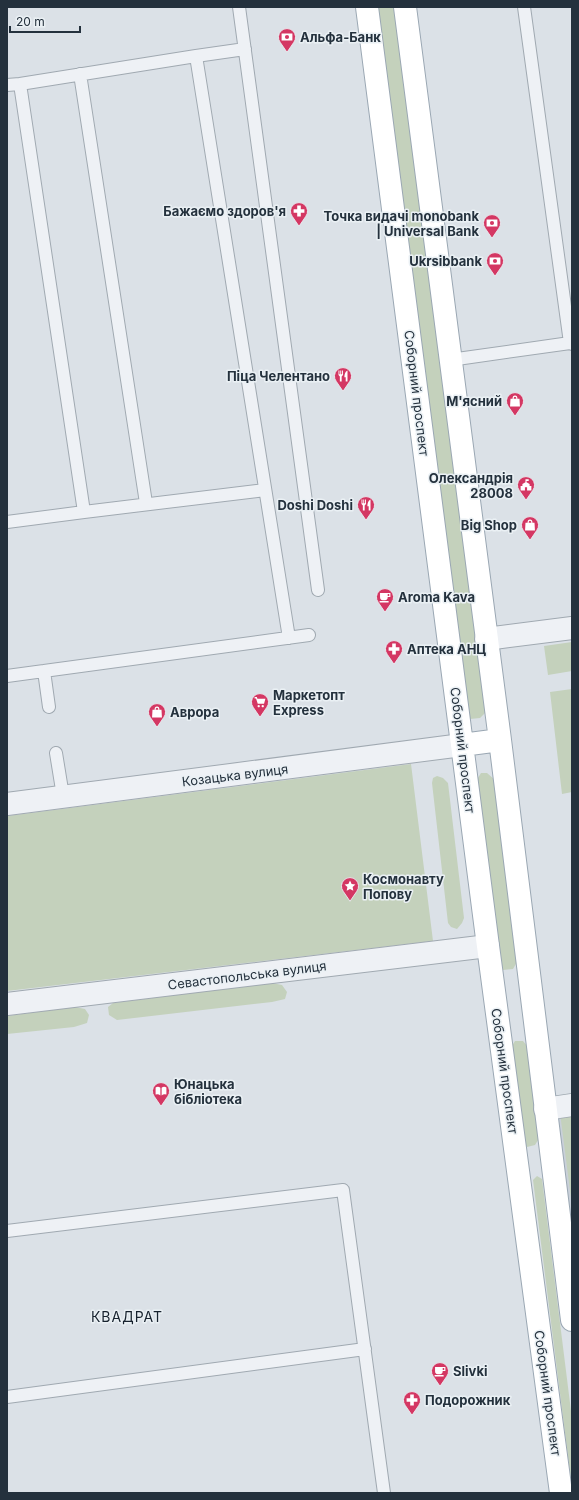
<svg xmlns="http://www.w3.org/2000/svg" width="579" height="1500" font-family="Inter,sans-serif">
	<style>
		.built { fill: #c9d0d9 }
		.green { fill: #c4d1bc }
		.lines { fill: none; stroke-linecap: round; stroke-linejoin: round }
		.service-casing { stroke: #a0a9b1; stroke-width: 14 }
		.minor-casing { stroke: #a0a9b1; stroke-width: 24 }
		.primary-casing { stroke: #9aa7b3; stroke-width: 24 }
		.service { stroke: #eef1f5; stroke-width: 12 }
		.minor { stroke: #eef1f5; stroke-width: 22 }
		.primary { stroke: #fff; stroke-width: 22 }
		.labels { text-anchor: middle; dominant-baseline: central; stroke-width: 3; stroke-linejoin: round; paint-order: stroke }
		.poi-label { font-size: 13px; font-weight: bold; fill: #24313d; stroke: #eaf0f4; text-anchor: start }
		.street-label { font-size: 13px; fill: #24313d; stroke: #eaf0f4 }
		.neighbourhood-label { font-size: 14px; letter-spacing: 1px; fill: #17222e; stroke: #eaf0f4 }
	</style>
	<rect width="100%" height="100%" fill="#dbe1e7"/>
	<path class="built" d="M572 1108V1242L557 1113Z"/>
	<path class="green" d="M376 7H394L487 711 480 718 470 719 464 714Z
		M572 642V671L548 675 544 646Z
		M572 689V792L562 794 550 692Z
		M411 764 433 941 7 991V816Z
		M481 773H487L495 780 517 962 513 969 503 970 497 964 476 781Z
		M437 776 443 778 448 783 464 918 462 923 457 929 451 927 448 923 432 783 433 778Z
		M272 983 282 985 287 992 285 999 272 1002 117 1020 109 1015 108 1007 113 1003Z
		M75 1007 85 1009 89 1015 87 1023 74 1027 7 1034V1016Z
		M515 1041H523L528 1047 540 1137 535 1145 527 1147 522 1140 510 1049Z
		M572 1111V1206L560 1113Z
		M537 1176 542 1179 572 1419V1488L533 1180Z"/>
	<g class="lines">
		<g class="service-casing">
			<path id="service" d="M239 7 318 590
				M524 7 570 343 572 344
				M196 56 245 49
				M80 74 146 503
				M7 85 20 84
				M450 360 570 343
				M265 490 84 512 20 84 196 56 289 638
				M7 522 84 512
				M44 671 49 707
				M7 676 309 635
				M56 753 63 796
				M7 1231 343 1190 384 1493
				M7 1397 365 1349"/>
		</g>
		<g class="minor-casing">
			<path id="minor" d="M486 639 572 628
				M7 804 462 745
				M7 1004 488 946
				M545 1109 572 1105"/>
		</g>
		<g class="primary-casing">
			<path id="primary" d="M367 7 488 946 561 1493
				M405 7 500 740 572 1320
				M462 745 500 740"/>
		</g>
		<use href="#service" class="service"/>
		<use href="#minor" class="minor"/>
		<use href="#primary" class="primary"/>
	</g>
	<defs>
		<g id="bank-pin" transform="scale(0.9)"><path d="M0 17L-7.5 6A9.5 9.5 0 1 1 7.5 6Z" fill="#d43763" stroke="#eaf0f4"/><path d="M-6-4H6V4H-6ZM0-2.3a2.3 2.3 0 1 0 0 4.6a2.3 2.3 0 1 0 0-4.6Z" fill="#fff"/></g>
		<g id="pharmacy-pin" transform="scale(0.9)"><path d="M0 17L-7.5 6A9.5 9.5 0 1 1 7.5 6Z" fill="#d43763" stroke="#eaf0f4"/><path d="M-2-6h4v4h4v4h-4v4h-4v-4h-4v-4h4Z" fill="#fff"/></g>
		<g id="restaurant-pin" transform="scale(0.9)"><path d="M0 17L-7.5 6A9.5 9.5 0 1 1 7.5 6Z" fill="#d43763" stroke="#eaf0f4"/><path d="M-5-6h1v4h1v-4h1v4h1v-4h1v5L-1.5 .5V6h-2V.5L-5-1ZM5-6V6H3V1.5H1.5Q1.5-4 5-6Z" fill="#fff"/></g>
		<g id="shop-pin" transform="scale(0.9)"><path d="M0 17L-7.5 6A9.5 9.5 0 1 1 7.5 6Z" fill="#d43763" stroke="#eaf0f4"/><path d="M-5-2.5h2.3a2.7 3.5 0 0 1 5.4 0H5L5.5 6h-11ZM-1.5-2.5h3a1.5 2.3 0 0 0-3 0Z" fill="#fff"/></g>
		<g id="civic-pin" transform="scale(0.9)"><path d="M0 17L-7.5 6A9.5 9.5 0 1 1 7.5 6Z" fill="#d43763" stroke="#eaf0f4"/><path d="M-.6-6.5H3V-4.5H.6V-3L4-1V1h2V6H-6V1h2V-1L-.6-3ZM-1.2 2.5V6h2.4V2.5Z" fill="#fff"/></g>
		<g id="cafe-pin" transform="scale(0.9)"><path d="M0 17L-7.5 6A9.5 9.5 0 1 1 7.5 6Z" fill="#d43763" stroke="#eaf0f4"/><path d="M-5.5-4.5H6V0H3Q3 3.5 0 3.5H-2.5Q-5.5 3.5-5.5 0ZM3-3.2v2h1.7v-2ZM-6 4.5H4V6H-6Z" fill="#fff"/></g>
		<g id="supermarket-pin" transform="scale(0.9)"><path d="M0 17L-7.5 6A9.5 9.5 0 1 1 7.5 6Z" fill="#d43763" stroke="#eaf0f4"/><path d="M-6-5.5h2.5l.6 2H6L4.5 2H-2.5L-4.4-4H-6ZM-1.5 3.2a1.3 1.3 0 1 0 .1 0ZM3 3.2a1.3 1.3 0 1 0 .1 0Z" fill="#fff"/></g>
		<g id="sight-pin" transform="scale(0.9)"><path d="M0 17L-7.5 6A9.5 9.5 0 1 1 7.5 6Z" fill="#d43763" stroke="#eaf0f4"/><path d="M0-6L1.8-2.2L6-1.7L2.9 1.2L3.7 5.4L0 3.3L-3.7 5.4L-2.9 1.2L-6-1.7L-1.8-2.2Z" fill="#fff"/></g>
		<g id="library-pin" transform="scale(0.9)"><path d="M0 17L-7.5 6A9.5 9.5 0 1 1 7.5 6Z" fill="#d43763" stroke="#eaf0f4"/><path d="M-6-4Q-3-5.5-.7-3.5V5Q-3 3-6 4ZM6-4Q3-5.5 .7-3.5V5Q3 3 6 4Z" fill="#fff"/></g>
	</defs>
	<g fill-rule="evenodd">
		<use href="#bank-pin" x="287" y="37"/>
		<use href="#pharmacy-pin" x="299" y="211"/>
		<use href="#bank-pin" x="492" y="223"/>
		<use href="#bank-pin" x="495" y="261"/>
		<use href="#restaurant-pin" x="343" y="376"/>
		<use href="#shop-pin" x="515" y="401"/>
		<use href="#civic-pin" x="526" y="485"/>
		<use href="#restaurant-pin" x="366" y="505"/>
		<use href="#shop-pin" x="530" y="525"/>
		<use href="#cafe-pin" x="385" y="597"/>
		<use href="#pharmacy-pin" x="394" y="649"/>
		<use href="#supermarket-pin" x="260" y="702"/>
		<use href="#shop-pin" x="157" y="712"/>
		<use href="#sight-pin" x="350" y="886"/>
		<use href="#library-pin" x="161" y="1091"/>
		<use href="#cafe-pin" x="440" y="1371"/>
		<use href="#pharmacy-pin" x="412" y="1400"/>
	</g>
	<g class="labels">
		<g class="poi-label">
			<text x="300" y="37">Альфа-Банк</text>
			<text x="286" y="211" text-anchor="end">Бажаємо здоров'я</text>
			<text x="479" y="216" text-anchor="end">Точка видачі monobank<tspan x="479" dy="15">| Universal Bank</tspan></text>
			<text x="482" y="261" text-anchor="end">Ukrsibbank</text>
			<text x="330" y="376" text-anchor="end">Піца Челентано</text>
			<text x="502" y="401" text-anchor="end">М'ясний</text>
			<text x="513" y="478" text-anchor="end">Олександрія<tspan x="513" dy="15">28008</tspan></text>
			<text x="353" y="505" text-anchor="end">Doshi Doshi</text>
			<text x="517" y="525" text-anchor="end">Big Shop</text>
			<text x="398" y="597">Aroma Kava</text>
			<text x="407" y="649">Аптека АНЦ</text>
			<text x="273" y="695">Маркетопт<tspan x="273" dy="15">Express</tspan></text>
			<text x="170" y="712">Аврора</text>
			<text x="363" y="879">Космонавту<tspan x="363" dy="15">Попову</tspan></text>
			<text x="174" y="1084">Юнацька<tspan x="174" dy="15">бібліотека</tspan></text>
			<text x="453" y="1371">Slivki</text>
			<text x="425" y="1400">Подорожник</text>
		</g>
		<g class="street-label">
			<text transform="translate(417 393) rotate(83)">Соборний проспект</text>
			<text transform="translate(463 750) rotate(83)">Соборний проспект</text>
			<text transform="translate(235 775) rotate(-7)">Козацька вулиця</text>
			<text transform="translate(247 975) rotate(-7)">Севастопольська вулиця</text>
			<text transform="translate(505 1071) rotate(82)">Соборний проспект</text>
			<text transform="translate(548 1393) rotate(82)">Соборний проспект</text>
		</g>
		<g class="neighbourhood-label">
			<text x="127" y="1316">КВАДРАТ</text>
		</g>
	</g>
	<rect width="579" height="1500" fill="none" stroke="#24313d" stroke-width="16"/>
	<path d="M10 26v6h70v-6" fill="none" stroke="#24313d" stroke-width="2"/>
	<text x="16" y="26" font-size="12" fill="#24313d" stroke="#eaf0f4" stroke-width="3" paint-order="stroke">20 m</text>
</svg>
